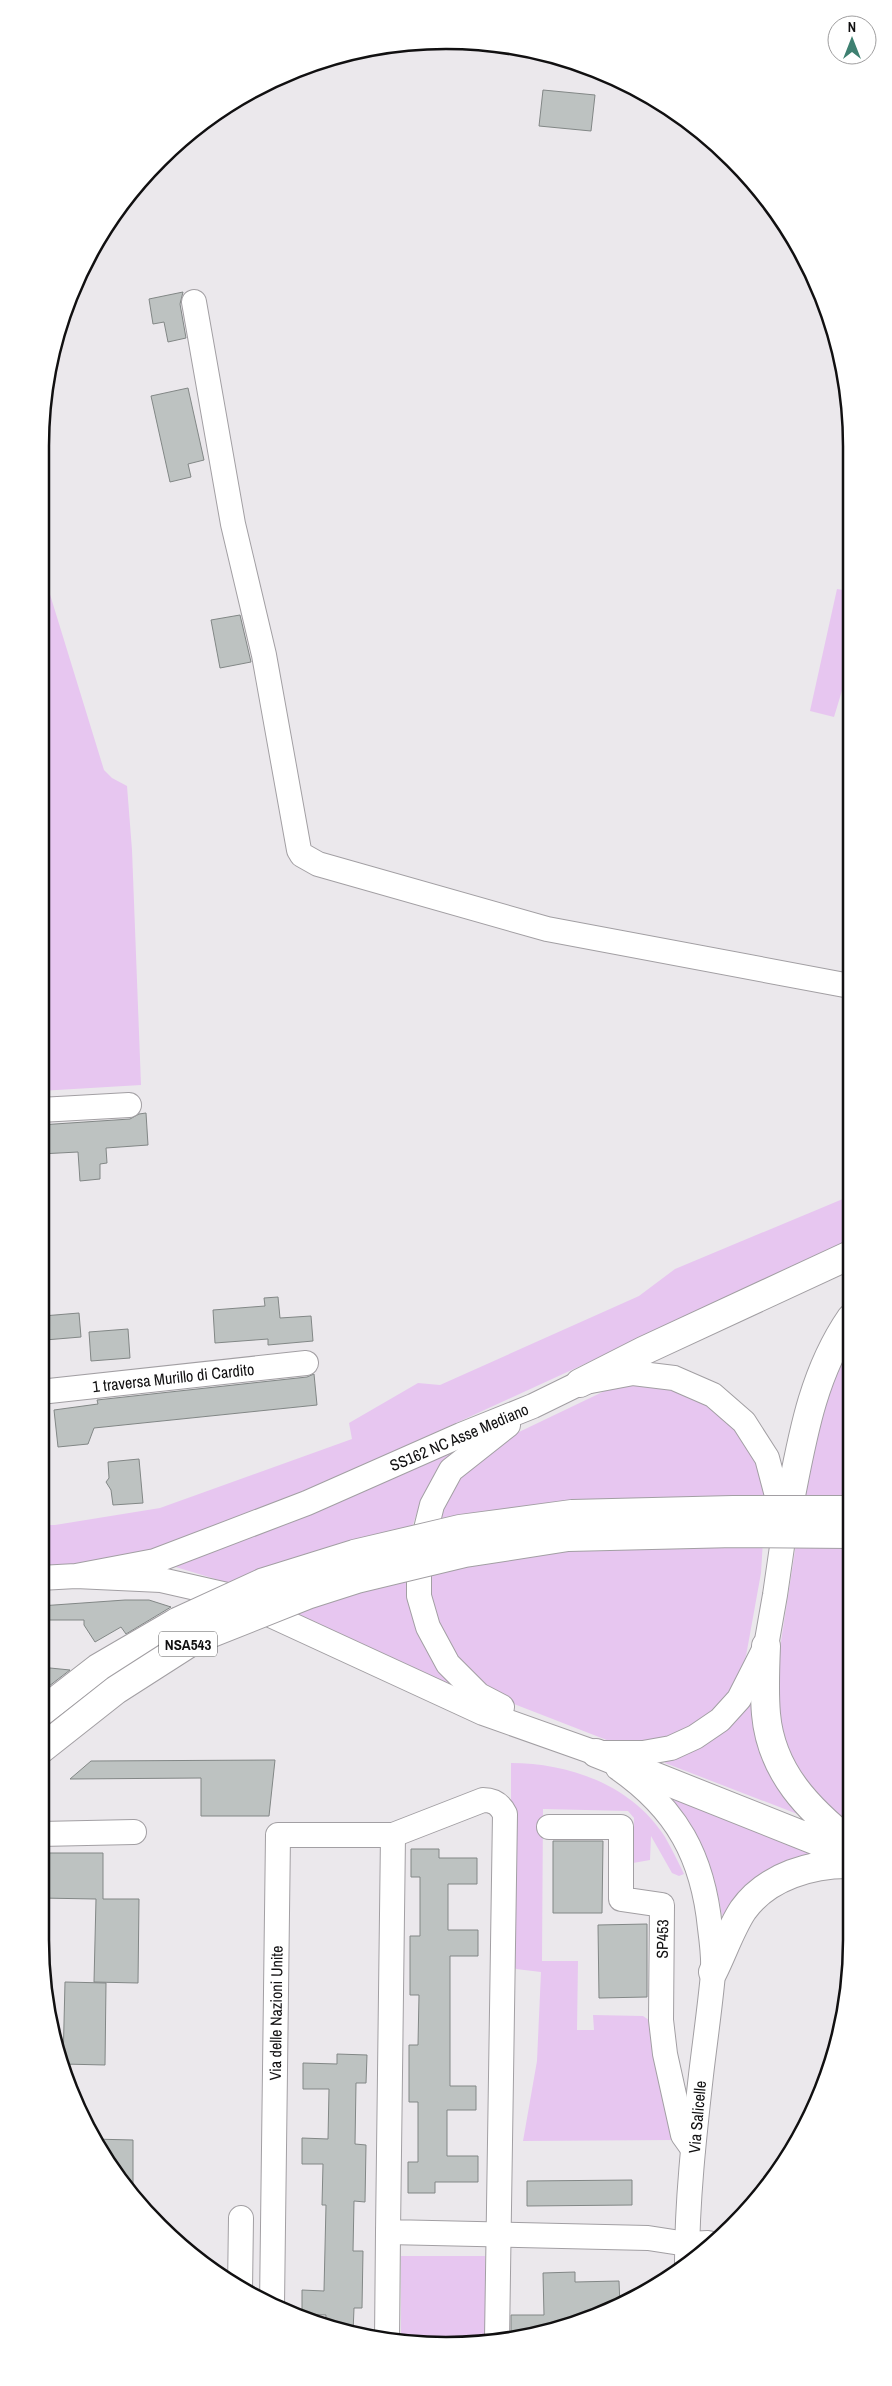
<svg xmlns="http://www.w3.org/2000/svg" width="892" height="2386" font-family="'Archivo Narrow',sans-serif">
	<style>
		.green { fill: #e7c6f0 }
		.building { fill: #bdc2c1; stroke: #828786 }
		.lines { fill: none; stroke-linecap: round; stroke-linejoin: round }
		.minor-casing { stroke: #a29fa3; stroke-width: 26 }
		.highway-casing { stroke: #a29fa3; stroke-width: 30 }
		.minor { stroke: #fff; stroke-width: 24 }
		.highway { stroke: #fff; stroke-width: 28 }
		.highway-bridge-casing { stroke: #a29fa3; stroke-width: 30; stroke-linecap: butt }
		.highway-bridge { stroke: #fff; stroke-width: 28 }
		.labels { text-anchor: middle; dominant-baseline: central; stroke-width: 4; stroke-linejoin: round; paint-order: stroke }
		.shield { fill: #fff; stroke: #585858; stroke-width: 1 }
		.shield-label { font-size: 15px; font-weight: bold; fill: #111011 }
		.street-label { font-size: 16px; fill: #111011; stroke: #fff }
		.rim { fill: none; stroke: #111011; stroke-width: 2.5 }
	</style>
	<rect width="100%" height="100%" fill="#ebe8ec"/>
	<path class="green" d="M40 562 104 770 112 778 127 786 132 850 141 1085 40 1091Z
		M837 589 849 591V686L844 684 834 717 810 711Z
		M850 1196V1242L269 1509 156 1552 104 1561 40 1567V1525H55L160 1508 352 1439 349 1423 418 1383 440 1385 639 1296 675 1269Z
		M851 1336 852 1832 834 1820 786 1760 775 1680 815 1421Z
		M646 1382 711 1401 755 1453 764 1486V1524L761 1573 746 1656 735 1684 719 1709 688 1732 660 1742 617 1744 514 1704 488 1690 457 1660 433 1612 428 1581 439 1509 462 1473 490 1446 613 1387Z
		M457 1443 459 1446 445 1461 423 1495 410 1533 462 1696 303 1617 222 1581 169 1565 274 1529Z
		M752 1695 800 1815 665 1763 666 1759Z
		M511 1763C569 1763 632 1785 665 1837 672 1849 678 1862 684 1874L679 1876 672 1873 651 1836 650 1860 633 1863 634 1818 628 1811 543 1809 542 1961H578L577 2030H594L593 2015 643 2016 652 2022 674 2140 523 2141 537 2061 541 1972 516 1969 511 1961Z
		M670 1796 814 1853C777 1863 745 1886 722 1916 715 1870 699 1833 670 1796Z
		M401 2256H485L486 2339 401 2342Z"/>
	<path class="building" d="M543 90 595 95 591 131 539 126Z
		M183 292 180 304 186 338 168 342 164 322 153 324 149 299Z
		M188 388 204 460 188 464 191 477 170 482 151 396Z
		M240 615 251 662 220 668 211 620Z
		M146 1113 148 1145 106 1148 107 1163 100 1164V1179L80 1181 78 1152 40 1154V1125L130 1119 139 1114Z
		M278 1297 280 1318 311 1316 313 1341 268 1345V1339L215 1343 213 1310 265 1306 264 1298Z
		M79 1313 81 1337 45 1340 43 1316Z
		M128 1329 130 1358 91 1361 89 1332Z
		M314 1374 317 1405 94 1428 88 1444 58 1447 54 1410 98 1404 97 1400 307 1377Z
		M139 1459 143 1503 113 1505 111 1490 106 1482 109 1478 108 1462Z
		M125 1600H149L171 1607 126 1634 121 1627 95 1642 84 1625V1620H40V1606Z
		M40 1667 70 1670 40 1693Z
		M275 1760 269 1816H201V1778L70 1779 91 1761Z
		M553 1841H603L602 1913H553Z
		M411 1849H439V1858H477V1884H448V1930H478V1956H450V2086H476V2110H447V2156H478V2182H435V2193H408V2162H418V2102H409V2045H418L419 1995H410V1936H420V1877H411Z
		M40 1853H103V1899H139L138 1983 94 1982 96 1899 40 1898Z
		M647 1924V1997L599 1998 598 1925Z
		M65 1982 106 1983 105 2065 63 2064Z
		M337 2054 367 2055 366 2083H356L355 2144 366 2145 365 2202 354 2201 353 2251H363L362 2308H354L353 2333 325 2327 326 2315 302 2314V2290L324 2291 326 2205H322L323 2164H302V2138L328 2139 329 2089H303V2063L337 2064Z
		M92 2139 133 2140V2196L94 2143Z
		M632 2180V2205L527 2206V2181Z
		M575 2272V2282L619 2281 620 2305 602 2315 525 2338 511 2337V2315H544L543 2273Z"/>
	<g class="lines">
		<g class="minor-casing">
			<g id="minor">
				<path d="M194 302 233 524 264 655 299 850 302 855 318 864 547 929 850 986"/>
				<path d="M40 1110 129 1105"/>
				<path id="s1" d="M40 1392 306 1363"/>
				<path d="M40 1578 76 1576 161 1580 227 1595 483 1713 596 1753H643L671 1748 695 1737 720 1720 739 1699 766 1646 775 1595 785 1526 767 1458 744 1422 713 1395 674 1378 633 1373 580 1383 533 1406 461 1435 307 1503 155 1561 76 1576"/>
				<path d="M502 1707 479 1695 448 1664 428 1627 419 1596V1557L432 1505 451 1470 508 1425"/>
				<path d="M618 1768C677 1809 703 1857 710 1928 712 1943 714 1959 713 1974 710 2007 705 2041 701 2075 694 2137 687 2201 687 2263"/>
				<path d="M549 1827H621V1899L662 1905 661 2020 665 2054 683 2135 693 2149"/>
				<path d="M40 1834 134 1832"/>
				<path d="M393 1835 483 1800C494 1800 500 1804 505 1814L497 2339"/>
				<path d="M240 2289 241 2218"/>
				<path id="s2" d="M272 2305 278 1835H393L388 2232 648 2238 687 2244 708 2243"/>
				<path d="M387 2341 388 2232"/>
			</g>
		</g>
		<g class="highway-casing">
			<path id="highway" d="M580 1383 643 1351 850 1255
				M785 1526C800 1454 808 1380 851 1318
				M766 1646C765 1669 764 1692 766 1714 771 1772 809 1810 852 1844
				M40 1713 98 1668 177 1622
				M596 1753 852 1855
				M713 1972C723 1952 731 1928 743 1910 767 1876 813 1863 852 1864"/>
		</g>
		<use href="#minor" class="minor"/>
		<use href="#highway" class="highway"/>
		<g class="highway-bridge-casing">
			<path id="highway-bridge" d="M177 1622 264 1582 354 1554 460 1529 572 1514 733 1510H851
				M40 1750 116 1690 194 1640 307 1595 357 1579 465 1553 568 1537 735 1533 851 1534"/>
		</g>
		<use href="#highway-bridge" class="highway-bridge"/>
	</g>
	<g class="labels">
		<rect class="shield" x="159" y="1631.5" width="58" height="25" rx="4"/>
		<g class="shield-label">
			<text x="188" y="1644">NSA543</text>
		</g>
		<g class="street-label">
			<text stroke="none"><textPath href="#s1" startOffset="134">1 traversa Murillo di Cardito</textPath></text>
			<text transform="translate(459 1437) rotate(-23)">SS162 NC Asse Mediano</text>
			<text transform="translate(662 1939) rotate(-89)">SP453</text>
			<text stroke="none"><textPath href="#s2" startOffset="292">Via delle Nazioni Unite</textPath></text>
			<text transform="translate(697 2117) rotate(-85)">Via Salicelle</text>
		</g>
	</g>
	<path d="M0 0H892V2386H0ZM446 49H446A397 397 0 0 1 843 446V1940A397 397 0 0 1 446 2337H446A397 397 0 0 1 49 1940V446A397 397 0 0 1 446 49Z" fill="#fff" fill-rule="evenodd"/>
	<path class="rim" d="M446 49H446A397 397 0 0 1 843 446V1940A397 397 0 0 1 446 2337H446A397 397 0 0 1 49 1940V446A397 397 0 0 1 446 49Z"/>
	<g transform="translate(852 40)"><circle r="24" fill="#ffffff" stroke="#a09fa0"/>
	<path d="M0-4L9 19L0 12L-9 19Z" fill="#3e8071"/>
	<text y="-8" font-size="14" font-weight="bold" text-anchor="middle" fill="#111011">N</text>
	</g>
</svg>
